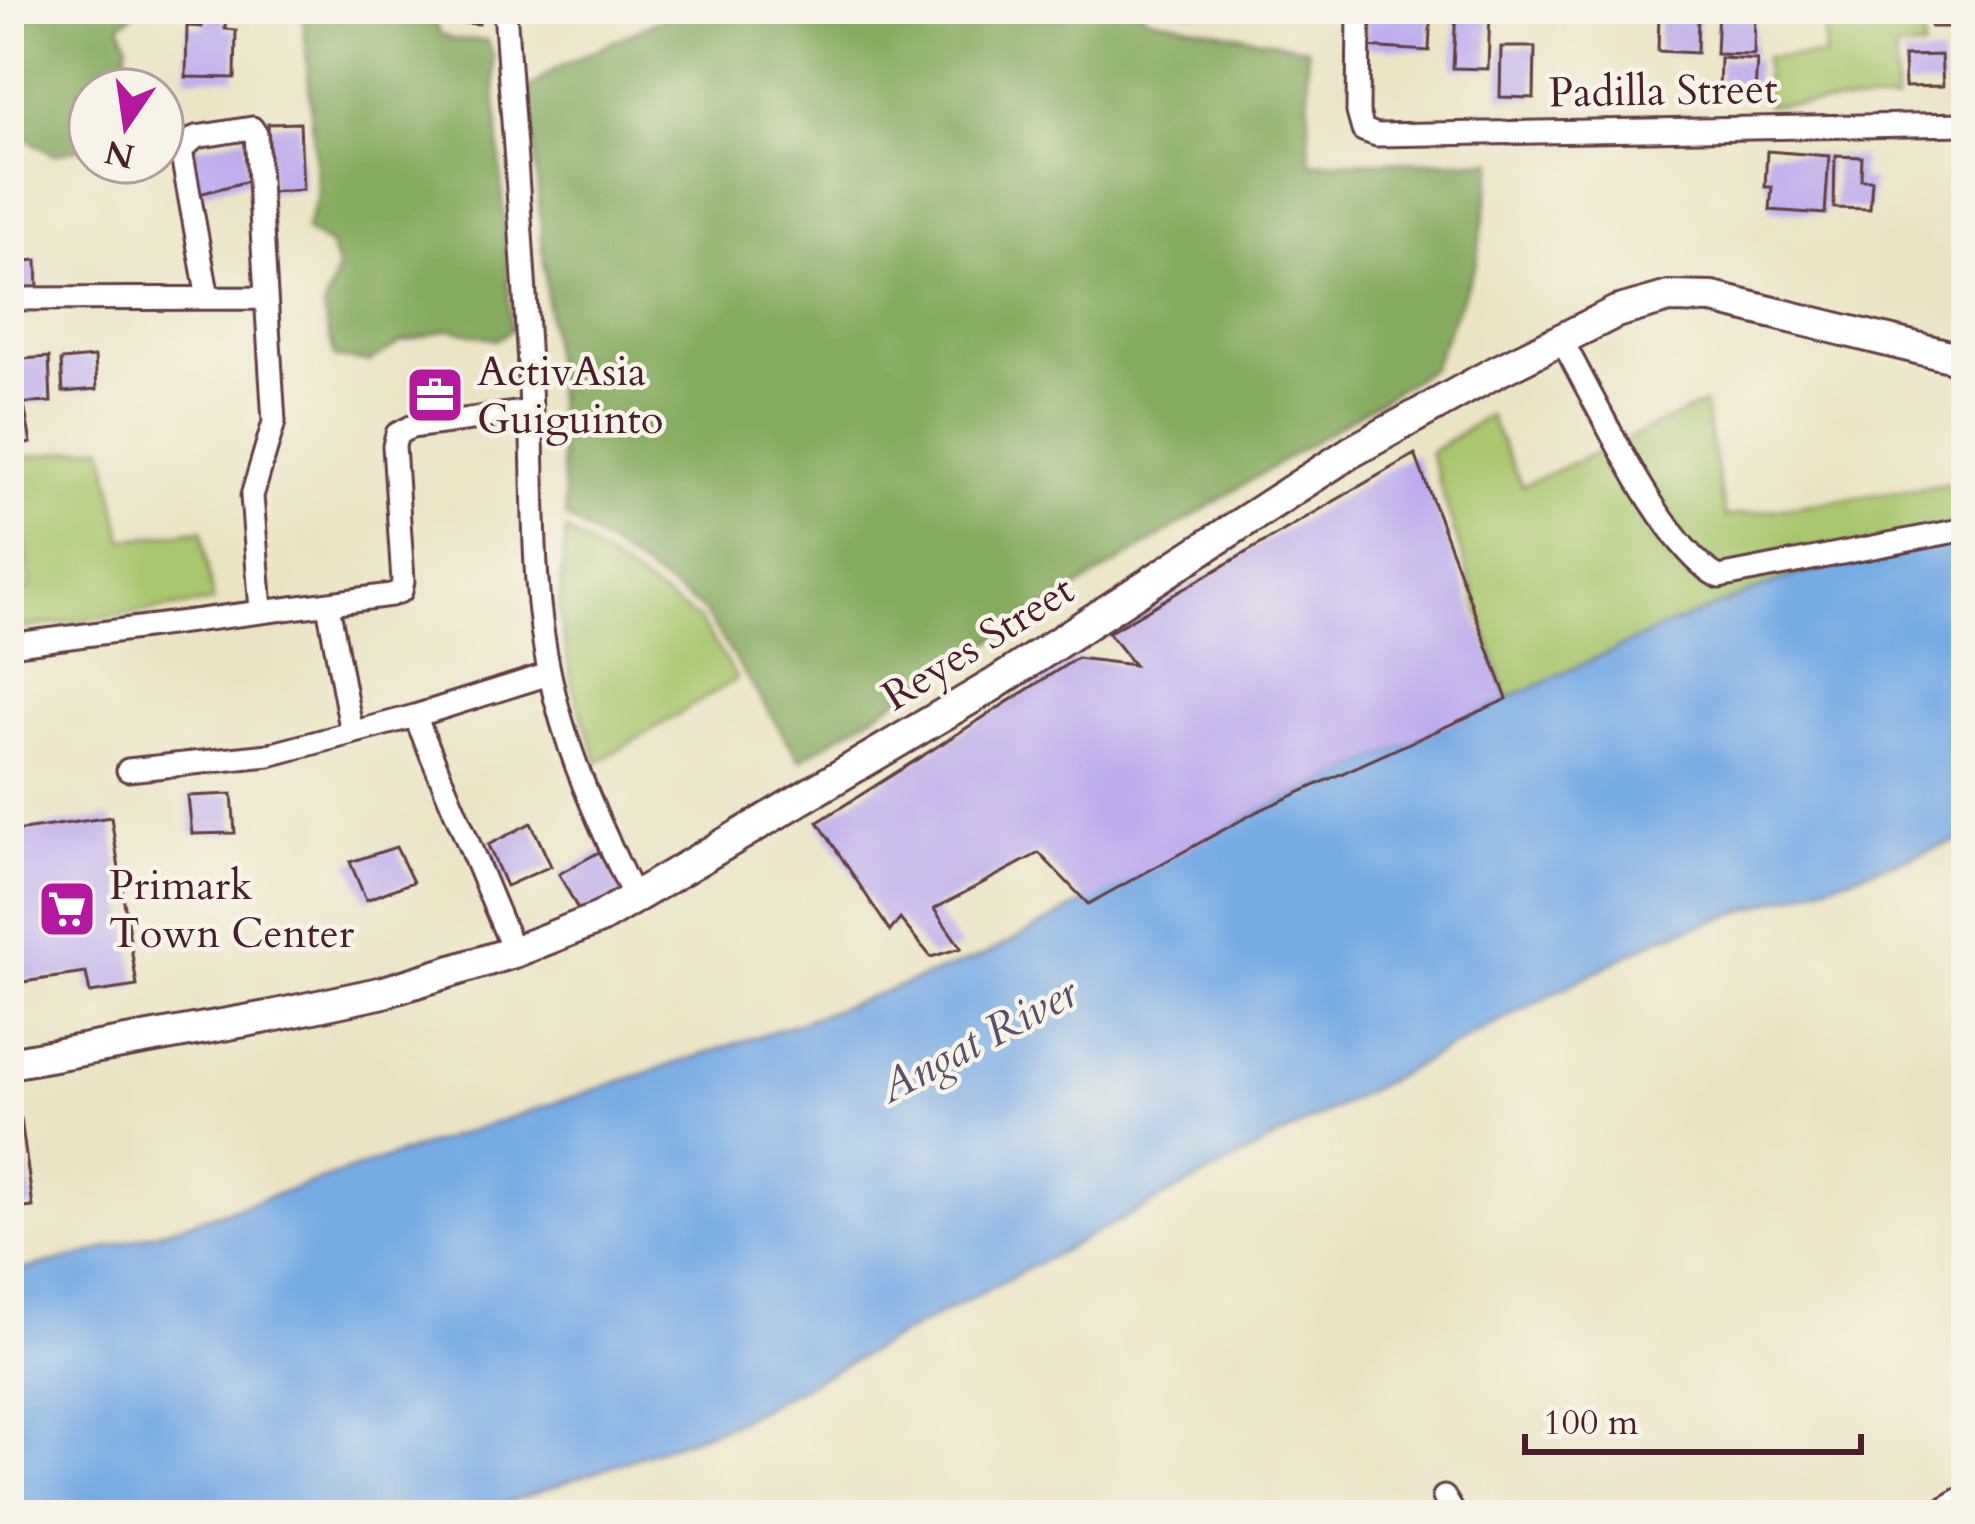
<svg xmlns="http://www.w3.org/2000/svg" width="1975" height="1524" font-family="Cardo,serif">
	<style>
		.green { fill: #a8c66d; stroke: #79724c; stroke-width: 3 }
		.forest { fill: #86ab60; stroke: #686546; stroke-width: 3 }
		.water { fill: #77abe4; stroke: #606588; stroke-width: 3 }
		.building { fill: #bdabed }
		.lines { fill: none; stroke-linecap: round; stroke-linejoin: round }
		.street-casing { stroke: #623d42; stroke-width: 27 }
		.secondary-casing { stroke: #623d42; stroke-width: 36 }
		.street { stroke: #fff; stroke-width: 21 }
		.secondary { stroke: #fff; stroke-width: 30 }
		.labels { text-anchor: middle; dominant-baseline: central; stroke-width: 9; stroke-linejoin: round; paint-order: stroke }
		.street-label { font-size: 42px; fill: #4a1f2b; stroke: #f7f3e8 }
		.poi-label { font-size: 42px; fill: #4a1f2b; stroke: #f7f3e8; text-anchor: start }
		.water-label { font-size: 45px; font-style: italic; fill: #5a506c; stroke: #f7f3e8 }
	</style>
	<rect width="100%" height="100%" fill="#f7f3e8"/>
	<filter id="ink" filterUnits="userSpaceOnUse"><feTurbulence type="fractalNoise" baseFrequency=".00833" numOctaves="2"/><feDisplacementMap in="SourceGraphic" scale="24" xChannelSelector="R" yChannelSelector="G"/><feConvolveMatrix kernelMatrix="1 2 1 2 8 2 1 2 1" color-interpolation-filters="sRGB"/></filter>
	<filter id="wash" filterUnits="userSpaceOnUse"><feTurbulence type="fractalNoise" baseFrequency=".004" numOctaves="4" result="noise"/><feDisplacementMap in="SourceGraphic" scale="48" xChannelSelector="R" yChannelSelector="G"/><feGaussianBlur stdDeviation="2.7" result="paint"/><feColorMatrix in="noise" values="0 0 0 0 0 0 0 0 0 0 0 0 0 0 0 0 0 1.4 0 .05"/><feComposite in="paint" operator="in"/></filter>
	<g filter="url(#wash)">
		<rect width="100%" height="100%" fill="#ebe4c4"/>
		<path class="green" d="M1823 9H1923L1924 49 1895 50 1896 102 1766 105 1765 57 1824 56Z
			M1704 404 1725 517 1966 481V537L1795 575 1667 626 1507 699 1430 453 1488 415 1522 486Z
			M104 446 123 540 202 530 213 602 9 630V593L30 589 22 530 9 531V460Z
			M566 531 699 620 737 679 598 762 572 685 559 609Z"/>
		<path class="forest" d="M9 9H134L132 16 120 24 127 43 125 65 135 90H90V145L54 155 21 135 9 121Z
			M303 9H429L439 33 452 39 486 40 493 53 511 330 496 340 451 329 401 342 370 362 335 358 323 310 338 268 329 245 305 230 318 196Z
			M682 9H1137L1148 17 1307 48 1310 162 1494 161 1476 264 1432 368 800 760 703 610 566 517 529 89 555 69Z"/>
		<path class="water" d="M1966 537V839L1660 938 731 1424 472 1515H9V1273L88 1254 235 1208 801 1022 983 956 1256 812 1667 626 1795 575Z"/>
		<g id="blocks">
			<path class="building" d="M203 9H226L225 29 236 30 235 78 186 77 187 26 202 27Z
				M444 9H480L479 24 444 22Z
				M1164 9H1199L1198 15 1164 12Z
				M1280 9H1338L1337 17 1279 12Z
				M1381 9H1431L1429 51 1365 47 1367 15 1380 16Z
				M1456 9H1490L1488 69 1453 68Z
				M1718 9H1755L1754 55 1716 54Z
				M1931 9H1966V27H1931Z
				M1659 13 1698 15 1697 53 1658 51Z
				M1501 47H1535L1534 98 1500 97Z
				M1941 55 1943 86 1905 87 1904 56Z
				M1955 55H1966V104H1957Z
				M1720 58 1757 60 1755 93 1719 92Z
				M300 123 303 190 271 192 268 124Z
				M246 136 248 181 196 195 185 150Z
				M1767 151 1829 156 1825 214 1770 210 1772 187H1765Z
				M1835 156 1862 157 1861 180H1872L1870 209 1834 208Z
				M37 260 38 291H9V262Z
				M49 357 51 402 9 404V360Z
				M95 357 97 389 63 392 61 360Z
				M24 405 31 443 9 447V407Z
				M1415 454 1507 699 1256 812 1088 904 1039 853 934 909 961 948 931 957 900 919 890 931 818 822 1077 658 1134 665 1108 633Z
				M232 794 235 833 192 834 188 796Z
				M111 817 137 986 90 993 86 973 9 984V832Z
				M531 823 551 866 506 886 488 845Z
				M396 847 413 882 366 900 350 862Z
				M601 851 624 894 581 915 559 874Z
				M21 1119 33 1207 9 1210V1121Z"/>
		</g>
	</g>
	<g filter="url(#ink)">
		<use href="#blocks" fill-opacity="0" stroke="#623d42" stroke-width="3"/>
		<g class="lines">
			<g class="street-casing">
				<path id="street" d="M505 9C514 143 526 277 531 411 535 500 531 588 550 675 566 753 600 826 634 897
					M1359 9 1358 112 1363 130 1377 135 1966 124
					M208 298 181 150 196 137 252 128 256 134 274 422 252 496 261 610
					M9 299 266 298
					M1561 339C1595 399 1662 548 1719 577L1966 529
					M328 605 352 733
					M9 645 391 595 401 591 403 581 394 446 397 434 411 427 531 411
					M415 716 514 952
					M128 770 269 755 415 716 549 674
					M1444 1497 1455 1515
					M1933 1515 1966 1496"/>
			</g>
			<g class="secondary-casing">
				<path id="secondary" d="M9 1063 267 1017 384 992 514 952 600 918 993 685 1351 452 1492 374 1616 312 1669 297 1713 298 1966 360"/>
			</g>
			<use href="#street" class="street"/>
			<use href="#secondary" class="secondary"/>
		</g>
	</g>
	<defs>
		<g id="office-square" transform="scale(3)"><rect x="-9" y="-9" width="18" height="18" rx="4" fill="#b5179e" stroke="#f7f3e8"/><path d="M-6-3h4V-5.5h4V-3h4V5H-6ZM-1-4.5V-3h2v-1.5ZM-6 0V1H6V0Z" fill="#fff"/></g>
		<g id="supermarket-square" transform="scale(3)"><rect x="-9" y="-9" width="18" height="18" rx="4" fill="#b5179e" stroke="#f7f3e8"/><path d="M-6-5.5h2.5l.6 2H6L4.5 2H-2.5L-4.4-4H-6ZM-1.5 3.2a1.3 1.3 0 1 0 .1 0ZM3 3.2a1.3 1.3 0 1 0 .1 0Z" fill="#fff"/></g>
	</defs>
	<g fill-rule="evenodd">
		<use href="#office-square" x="435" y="395"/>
		<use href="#supermarket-square" x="67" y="909"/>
	</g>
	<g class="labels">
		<g class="street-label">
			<text transform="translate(1663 91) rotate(-1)">Padilla Street</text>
			<text transform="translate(978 643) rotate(-32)">Reyes Street</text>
		</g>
		<g class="poi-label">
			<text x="477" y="371">ActivAsia<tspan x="477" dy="48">Guiguinto</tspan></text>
			<text x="109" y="885">Primark<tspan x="109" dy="48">Town Center</tspan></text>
		</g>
		<g class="water-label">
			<text transform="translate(978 1040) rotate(-28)">Angat River</text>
		</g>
	</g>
	<rect width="1975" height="1524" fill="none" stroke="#f7f3e8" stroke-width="48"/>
	<g transform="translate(126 126) rotate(193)"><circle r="57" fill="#f7f3e8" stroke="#b29e9c" stroke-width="3"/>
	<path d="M0-9L21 45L0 30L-21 45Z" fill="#b5179e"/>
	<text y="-18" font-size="33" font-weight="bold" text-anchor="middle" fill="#4a1f2b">N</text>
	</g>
	<path d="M1525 1434v18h336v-18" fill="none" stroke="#4a1f2b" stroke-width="6"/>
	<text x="1543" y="1434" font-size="36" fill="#4a1f2b" stroke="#f7f3e8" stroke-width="9" paint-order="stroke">100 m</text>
</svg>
